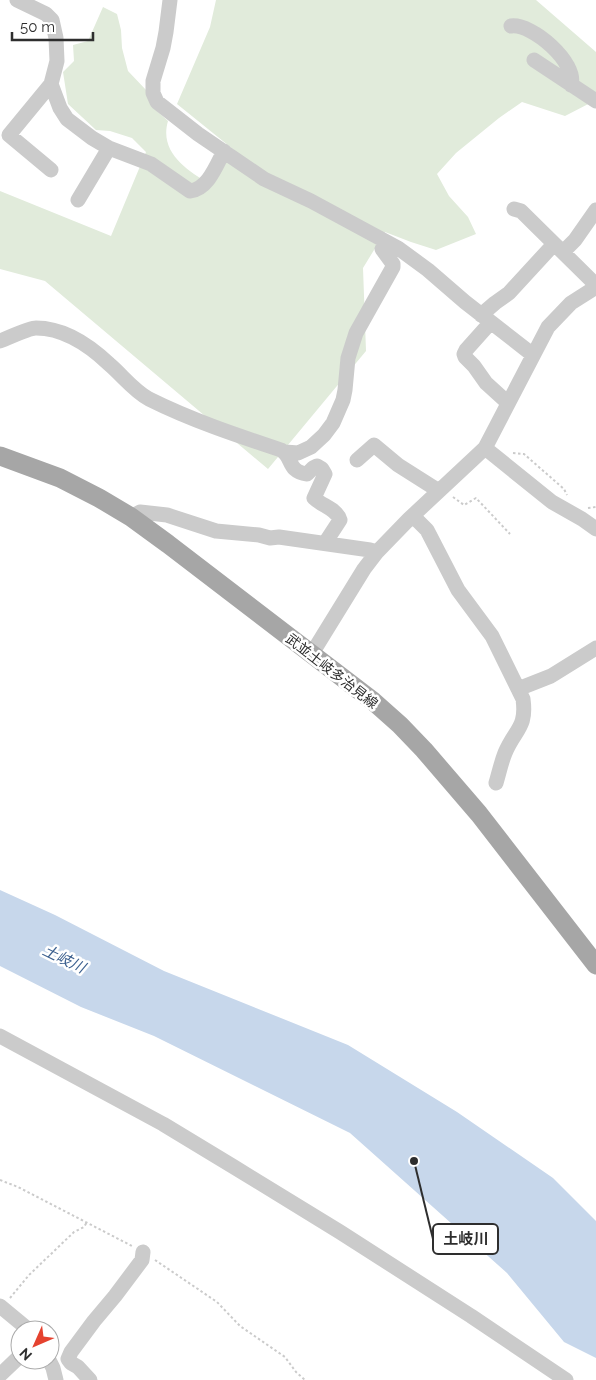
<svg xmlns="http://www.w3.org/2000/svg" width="596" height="1380" font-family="Raleway,'Noto Sans JP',sans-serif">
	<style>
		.green { fill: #e1ebdb }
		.water { fill: #c7d7eb }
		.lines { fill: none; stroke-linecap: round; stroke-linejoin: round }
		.path { stroke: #cbcbcb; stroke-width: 2; stroke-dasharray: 2.5 2.5; stroke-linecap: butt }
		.minor { stroke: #cbcbcb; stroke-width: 15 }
		.major { stroke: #a6a6a6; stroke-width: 19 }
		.labels { text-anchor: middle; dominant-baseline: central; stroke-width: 5; stroke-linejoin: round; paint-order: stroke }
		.street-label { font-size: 14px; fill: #2e2e2e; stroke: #fff }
		.water-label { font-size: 15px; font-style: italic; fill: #3c608f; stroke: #fff }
		.leader { fill: none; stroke: #2e2e2e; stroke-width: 2 }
		.callout-dot { fill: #2e2e2e; stroke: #fff; stroke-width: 2 }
		.callout { fill: #fff; stroke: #2e2e2e; stroke-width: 2 }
		.callout-label { font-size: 15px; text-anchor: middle; font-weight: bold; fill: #2e2e2e }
	</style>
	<rect width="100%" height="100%" fill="#fff"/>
	<path class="green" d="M216 0H536L596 52V100L565 116 522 102 499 118 456 153 437 174 449 196 468 217 476 234 436 250 411 242 385 232 363 268 366 351 268 469 45 281 0 269V191L111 236 146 152 132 138 110 131 96 130 68 104 63 72 74 61 73 45 88 41 103 7 117 14 121 30 122 48 128 71 147 91 157 111 168 121C159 152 186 170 210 184L234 150 177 104 210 27Z"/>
	<path class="water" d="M0 890 55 915 164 971 348 1045 457 1112 553 1178 596 1221V1358L564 1342 507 1273 350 1133 154 1036 81 1007 0 966Z"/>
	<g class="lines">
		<path class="path" d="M513 453 524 454 564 489 567 495
			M453 497 464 505 476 498 510 534
			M588 508 596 507
			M0 1180 18 1187 132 1246
			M155 1260 217 1302 240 1326 285 1357 296 1372 305 1380
			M10 1298 29 1275 74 1232 84 1227 87 1222"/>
		<path class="minor" d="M17 0 46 14 52 20 56 38 57 61 51 84 60 108 67 119 92 138 109 148 151 164 190 191C208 189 216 166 224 151
			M170 0 166 32 163 48 153 81V93L157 102 198 134 264 179 311 201 398 248 428 270 465 302 533 355
			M511 26C532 23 578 63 571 85
			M534 60 596 101
			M51 84 9 135 51 170
			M78 200 109 148
			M514 209 521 211 596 285
			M563 252 575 240 596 210
			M481 315 495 303 509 293 554 244
			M491 322 466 350 464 354 465 357 474 366 486 383 508 403
			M0 341C9 338 28 328 36 328 65 328 89 345 109 364 123 376 133 390 149 399 191 420 236 435 281 450 293 456 287 472 307 474L313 468 317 466 322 469 325 474 314 498C322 506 337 509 340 520L325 543
			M485 448 552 502 582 519 596 529
			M285 452 298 453 311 447 324 435 333 423 343 400 345 390 348 358 356 333 393 267V264L382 249
			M357 460 374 445 398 465 439 491
			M413 516 427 530 458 590 492 636 523 699C527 728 515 729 505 753 501 763 499 773 496 783
			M131 517 140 512 167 515 216 531 259 535 270 538 279 537 370 550 377 552
			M311 655 364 569 377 552 409 519 485 448 548 327 571 303 596 287
			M518 689 551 676 596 648
			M0 1036 163 1124 234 1167 340 1232 471 1316 566 1380
			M0 1306 29 1330
			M49 1360 53 1368 56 1380
			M0 1375 20 1356
			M90 1380 78 1367 71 1363 68 1359 71 1352 94 1321 115 1296 142 1260 143 1252"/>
		<path class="major" d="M0 456 60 478 99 498 131 517 168 544 373 701 400 725 424 750 479 814 596 965"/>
	</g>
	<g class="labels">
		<g class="street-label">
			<text transform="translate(332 671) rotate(38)">武並土岐多治見線</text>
		</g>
		<g class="water-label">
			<text transform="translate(64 959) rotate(26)">土岐川</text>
		</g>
	</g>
	<path class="leader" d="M414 1161L433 1239"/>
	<circle class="callout-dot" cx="414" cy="1161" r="5"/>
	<rect class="callout" x="433" y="1224" width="65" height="30" rx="5"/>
	<g class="callout-label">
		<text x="466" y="1244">土岐川</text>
	</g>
	<g transform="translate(35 1345) rotate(225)"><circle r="24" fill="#ffffff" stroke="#ababab"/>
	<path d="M0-4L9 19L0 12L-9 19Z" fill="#e5422f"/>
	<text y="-8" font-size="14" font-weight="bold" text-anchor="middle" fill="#2e2e2e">N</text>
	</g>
	<path d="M12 32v8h81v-8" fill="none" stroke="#2e2e2e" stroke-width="2.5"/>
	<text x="20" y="32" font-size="15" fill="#2e2e2e" stroke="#ffffff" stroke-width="4" paint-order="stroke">50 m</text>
</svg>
